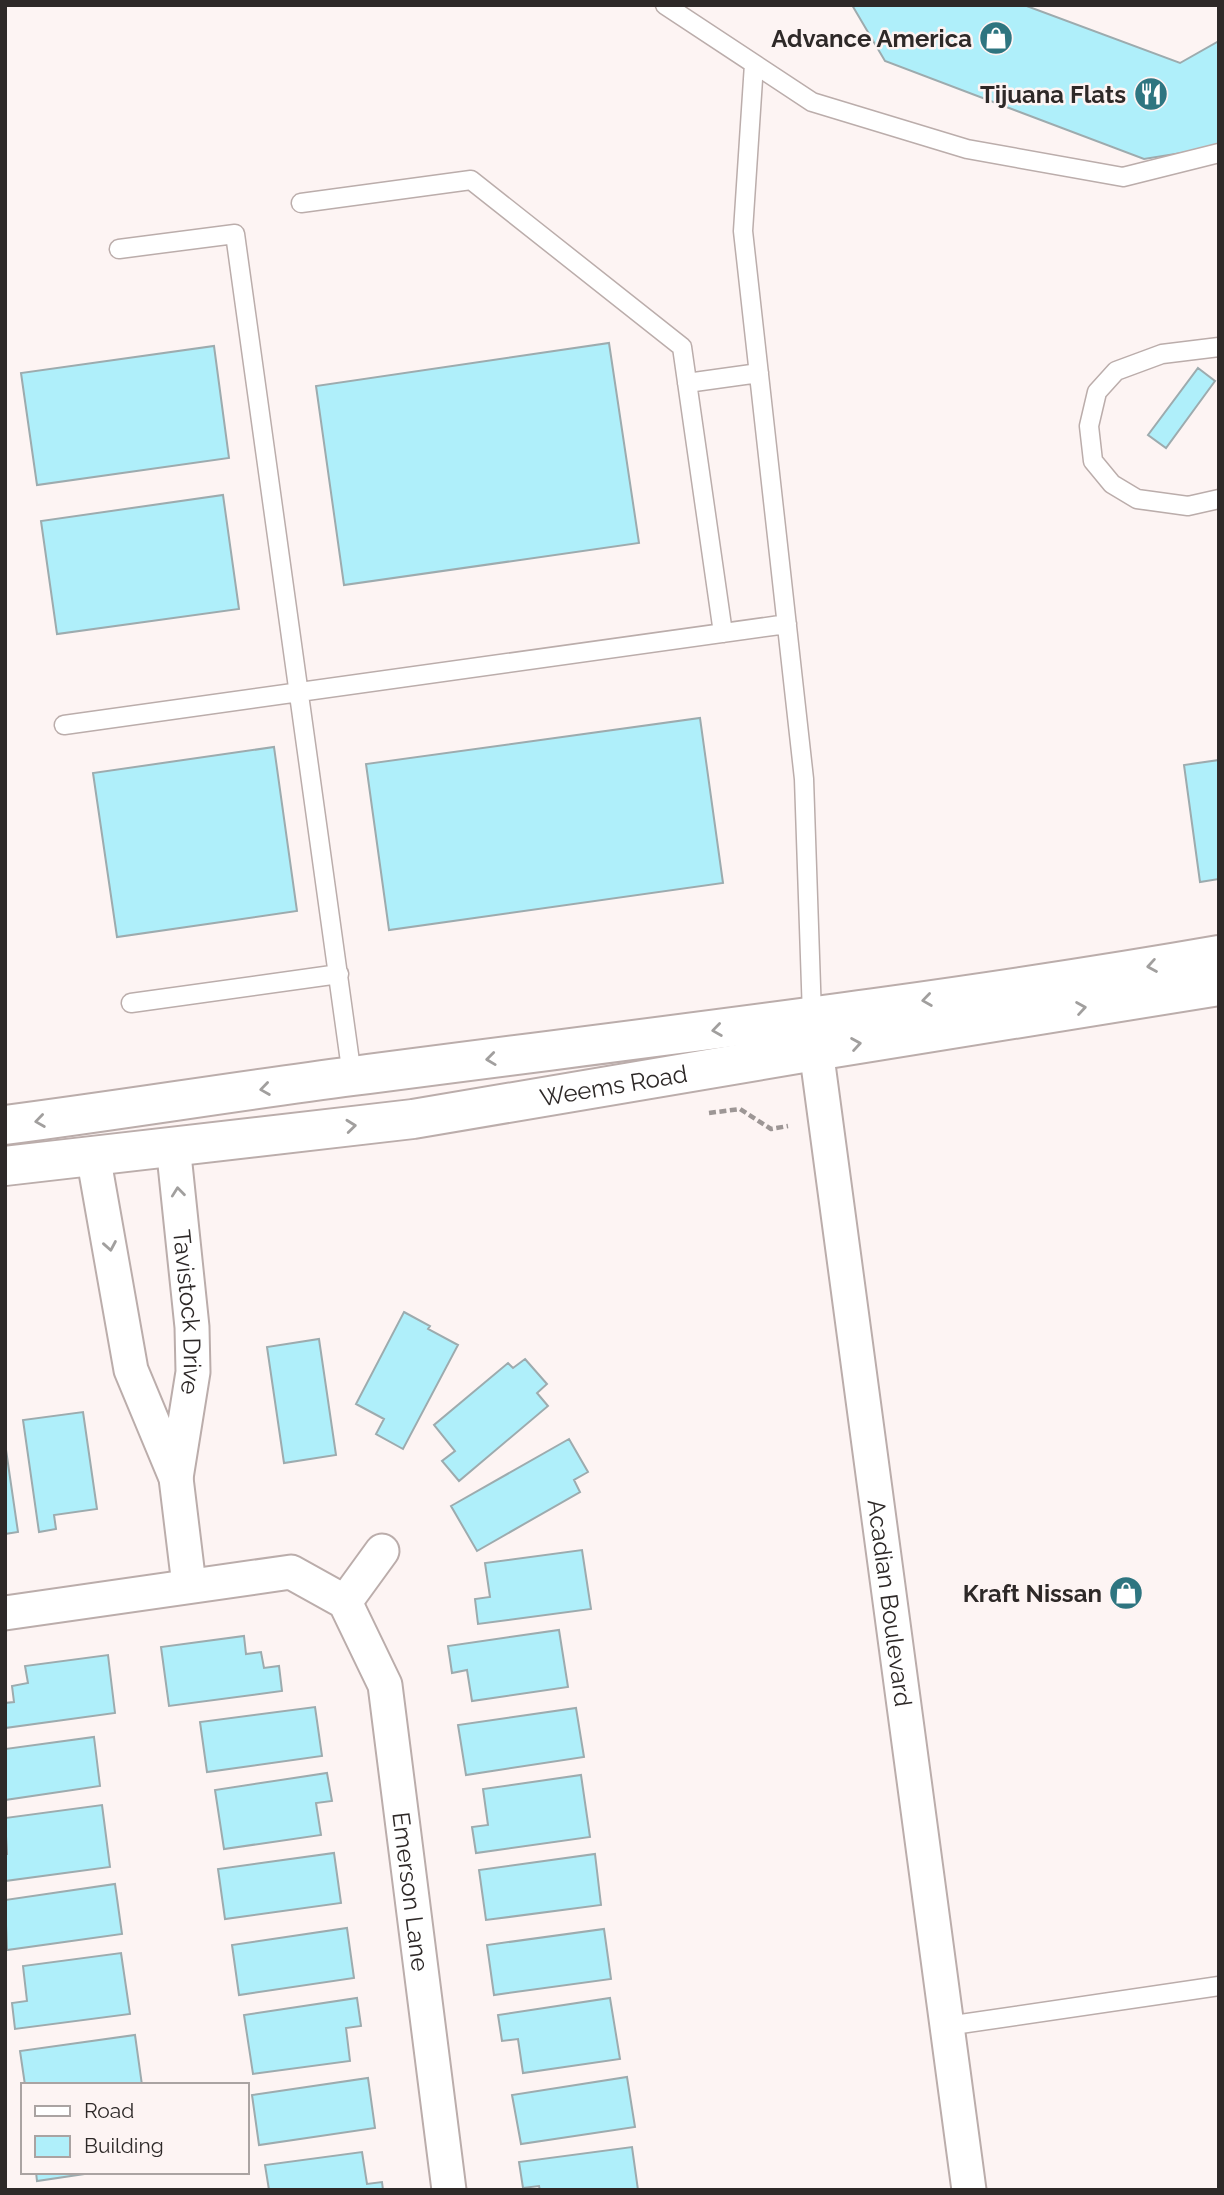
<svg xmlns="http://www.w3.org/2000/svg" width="1224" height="2195" font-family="Raleway,sans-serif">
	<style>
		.building { fill: #afeffa; stroke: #9dabae; stroke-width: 2 }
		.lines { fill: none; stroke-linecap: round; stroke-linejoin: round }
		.service-casing { stroke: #bbadab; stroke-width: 21 }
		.minor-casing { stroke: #bbadab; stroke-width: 37 }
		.tertiary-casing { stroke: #bbadab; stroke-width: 42 }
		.path { stroke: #9d9695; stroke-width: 4.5; stroke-dasharray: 7 3.5; stroke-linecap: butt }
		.service { stroke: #fff; stroke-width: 18 }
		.minor { stroke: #fff; stroke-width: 33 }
		.tertiary { stroke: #fff; stroke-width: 38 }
		.oneway { stroke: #a19f9e }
		.labels { text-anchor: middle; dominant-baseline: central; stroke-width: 5; stroke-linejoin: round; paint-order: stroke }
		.poi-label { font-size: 24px; font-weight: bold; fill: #2e2928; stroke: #fdf4f3; text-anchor: end }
		.street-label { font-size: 24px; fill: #2e2928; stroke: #fdf4f3 }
	</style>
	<rect width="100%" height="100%" fill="#fdf4f3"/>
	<path class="building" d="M852 5H1024L1180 63 1219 41V147L1144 159 885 61Z
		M609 343 639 543 344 585 316 386Z
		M214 346 229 458 37 485 21 373Z
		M1198 368 1215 381 1166 448 1148 435Z
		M223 495 239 609 57 634 41 521Z
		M700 718 723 883 389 930 366 764Z
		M274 747 297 911 117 937 93 773Z
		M1219 760V879L1200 882 1184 765Z
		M404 1312 430 1326 428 1329 458 1345 403 1449 376 1434 384 1419 356 1404Z
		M319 1339 336 1455 284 1463 267 1347Z
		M525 1359 547 1384 537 1393 548 1406 459 1481 442 1461 455 1451 434 1425 508 1363 513 1368Z
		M83 1412 97 1509 54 1515 56 1529 39 1532 23 1420Z
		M569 1439 588 1472 574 1480 580 1492 477 1551 451 1506Z
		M5 1443 18 1532 5 1534Z
		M582 1550 591 1609 478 1624 475 1599 490 1597 485 1563Z
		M559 1630 568 1687 472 1701 467 1670 452 1673 448 1646Z
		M244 1636 246 1654 261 1652 264 1668 279 1666 282 1691 169 1706 161 1647Z
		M108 1655 115 1713 5 1728V1703L14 1702 12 1686 28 1683 25 1666Z
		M315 1707 322 1756 207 1772 200 1722Z
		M576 1708 584 1757 466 1775 458 1725Z
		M94 1737 100 1786 5 1800V1749Z
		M327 1773 332 1801 316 1803 321 1835 224 1849 215 1790Z
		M581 1775 590 1837 476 1853 472 1827 488 1825 483 1789Z
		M102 1805 110 1867 5 1881V1854H7L5 1818Z
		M334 1853 341 1903 225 1919 218 1869Z
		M595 1854 601 1905 486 1920 479 1870Z
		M115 1884 122 1934 7 1950 5 1900Z
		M347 1928 354 1978 239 1995 232 1945Z
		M604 1929 611 1979 494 1995 487 1945Z
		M121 1953 130 2014 15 2029 12 2003 27 2001 23 1966Z
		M357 1998 361 2026 346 2028 350 2061 253 2074 244 2015Z
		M610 1998 620 2059 523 2073 518 2039 502 2041 498 2015Z
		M135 2035 142 2085H25L20 2051Z
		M627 2077 635 2127 521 2144 512 2095Z
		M368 2078 375 2128 259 2145 252 2095Z
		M632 2147 638 2190H540L539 2186 523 2188 519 2162Z
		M362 2152 367 2184 382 2182 383 2190H269L265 2165Z
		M36 2172H98L37 2181Z"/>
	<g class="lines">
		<g class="service-casing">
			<path id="service" d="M665 5 812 102 967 149 1123 177 1219 153
				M754 64 743 231 804 779 812 1016
				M301 203 471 180 682 347 723 633
				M119 249 235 234 352 1076
				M1219 347 1162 354 1116 371 1097 392 1089 426 1093 461 1112 484 1137 499 1188 506 1219 499
				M687 383 759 373
				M64 725 787 624
				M131 1003 339 974
				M947 2026 1219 1986"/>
		</g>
		<g class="minor-casing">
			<g id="minor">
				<path id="s1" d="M813 1027 969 2190"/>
				<path id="s2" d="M173 1145 192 1327 193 1372 176 1478"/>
				<path d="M93 1155 131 1370 176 1478 189 1585"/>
				<path d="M345 1602 382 1551"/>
				<path id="s3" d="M5 1613 291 1572 345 1602 385 1685 449 2190"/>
			</g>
		</g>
		<g class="tertiary-casing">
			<g id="tertiary">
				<path d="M5 1125C121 1110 237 1091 353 1076 642 1038 932 1005 1219 955"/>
				<path id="s4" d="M5 1166 413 1119 815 1051 1219 986"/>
			</g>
		</g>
		<path class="path" d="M709 1113 740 1109 771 1129 788 1126"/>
		<use href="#service" class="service"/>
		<use href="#minor" class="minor"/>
		<use href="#tertiary" class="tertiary"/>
	</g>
	<defs><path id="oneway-chevron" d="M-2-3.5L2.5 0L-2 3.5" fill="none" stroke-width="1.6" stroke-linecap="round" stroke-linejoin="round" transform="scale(1.75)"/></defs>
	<g class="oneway">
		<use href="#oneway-chevron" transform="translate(1152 966) rotate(170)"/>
		<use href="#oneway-chevron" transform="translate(927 1000) rotate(172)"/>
		<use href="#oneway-chevron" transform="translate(1081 1008) rotate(-9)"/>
		<use href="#oneway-chevron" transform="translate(717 1030) rotate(172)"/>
		<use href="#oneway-chevron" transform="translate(856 1044) rotate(-9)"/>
		<use href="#oneway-chevron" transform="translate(491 1059) rotate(173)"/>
		<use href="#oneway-chevron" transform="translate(265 1089) rotate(172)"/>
		<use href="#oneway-chevron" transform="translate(40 1121) rotate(172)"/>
		<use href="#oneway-chevron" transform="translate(351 1126) rotate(-6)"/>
		<use href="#oneway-chevron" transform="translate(178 1192) rotate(-96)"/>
		<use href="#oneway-chevron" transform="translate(110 1246) rotate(80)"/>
	</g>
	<defs>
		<g id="shop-disc" transform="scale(1.75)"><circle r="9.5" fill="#2e7580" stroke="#fdf4f3"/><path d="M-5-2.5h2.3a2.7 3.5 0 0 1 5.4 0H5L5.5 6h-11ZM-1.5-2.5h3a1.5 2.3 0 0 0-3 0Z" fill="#fff"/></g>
		<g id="restaurant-disc" transform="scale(1.75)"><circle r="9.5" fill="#2e7580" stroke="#fdf4f3"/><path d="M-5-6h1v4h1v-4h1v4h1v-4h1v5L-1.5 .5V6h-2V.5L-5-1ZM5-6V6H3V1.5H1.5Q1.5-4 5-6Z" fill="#fff"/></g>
	</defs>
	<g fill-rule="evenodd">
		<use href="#shop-disc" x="996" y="38"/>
		<use href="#restaurant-disc" x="1151" y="94"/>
		<use href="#shop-disc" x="1126" y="1593"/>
	</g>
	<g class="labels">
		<g class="poi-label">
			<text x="972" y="38">Advance America</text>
			<text x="1126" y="94">Tijuana Flats</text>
			<text x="1102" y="1593">Kraft Nissan</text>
		</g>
		<g class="street-label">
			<text stroke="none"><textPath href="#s4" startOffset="614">Weems Road</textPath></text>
			<text stroke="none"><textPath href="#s2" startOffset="168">Tavistock Drive</textPath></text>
			<text stroke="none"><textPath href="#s1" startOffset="581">Acadian Boulevard</textPath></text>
			<text stroke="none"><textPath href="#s3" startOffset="651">Emerson Lane</textPath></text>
		</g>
	</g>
	<rect width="1224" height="2195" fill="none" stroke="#2e2928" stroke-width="14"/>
	<rect x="21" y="2083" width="228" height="91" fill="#fdf4f3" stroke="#aaa3a2" stroke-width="2"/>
	<rect x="35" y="2106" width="35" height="10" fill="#ffffff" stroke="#aaa3a2" stroke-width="2"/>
	<text x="84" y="2118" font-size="21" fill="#2e2928">Road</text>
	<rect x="35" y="2136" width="35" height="21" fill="#afeffa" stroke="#aaa3a2" stroke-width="2"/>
	<text x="84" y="2153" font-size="21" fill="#2e2928">Building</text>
</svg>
